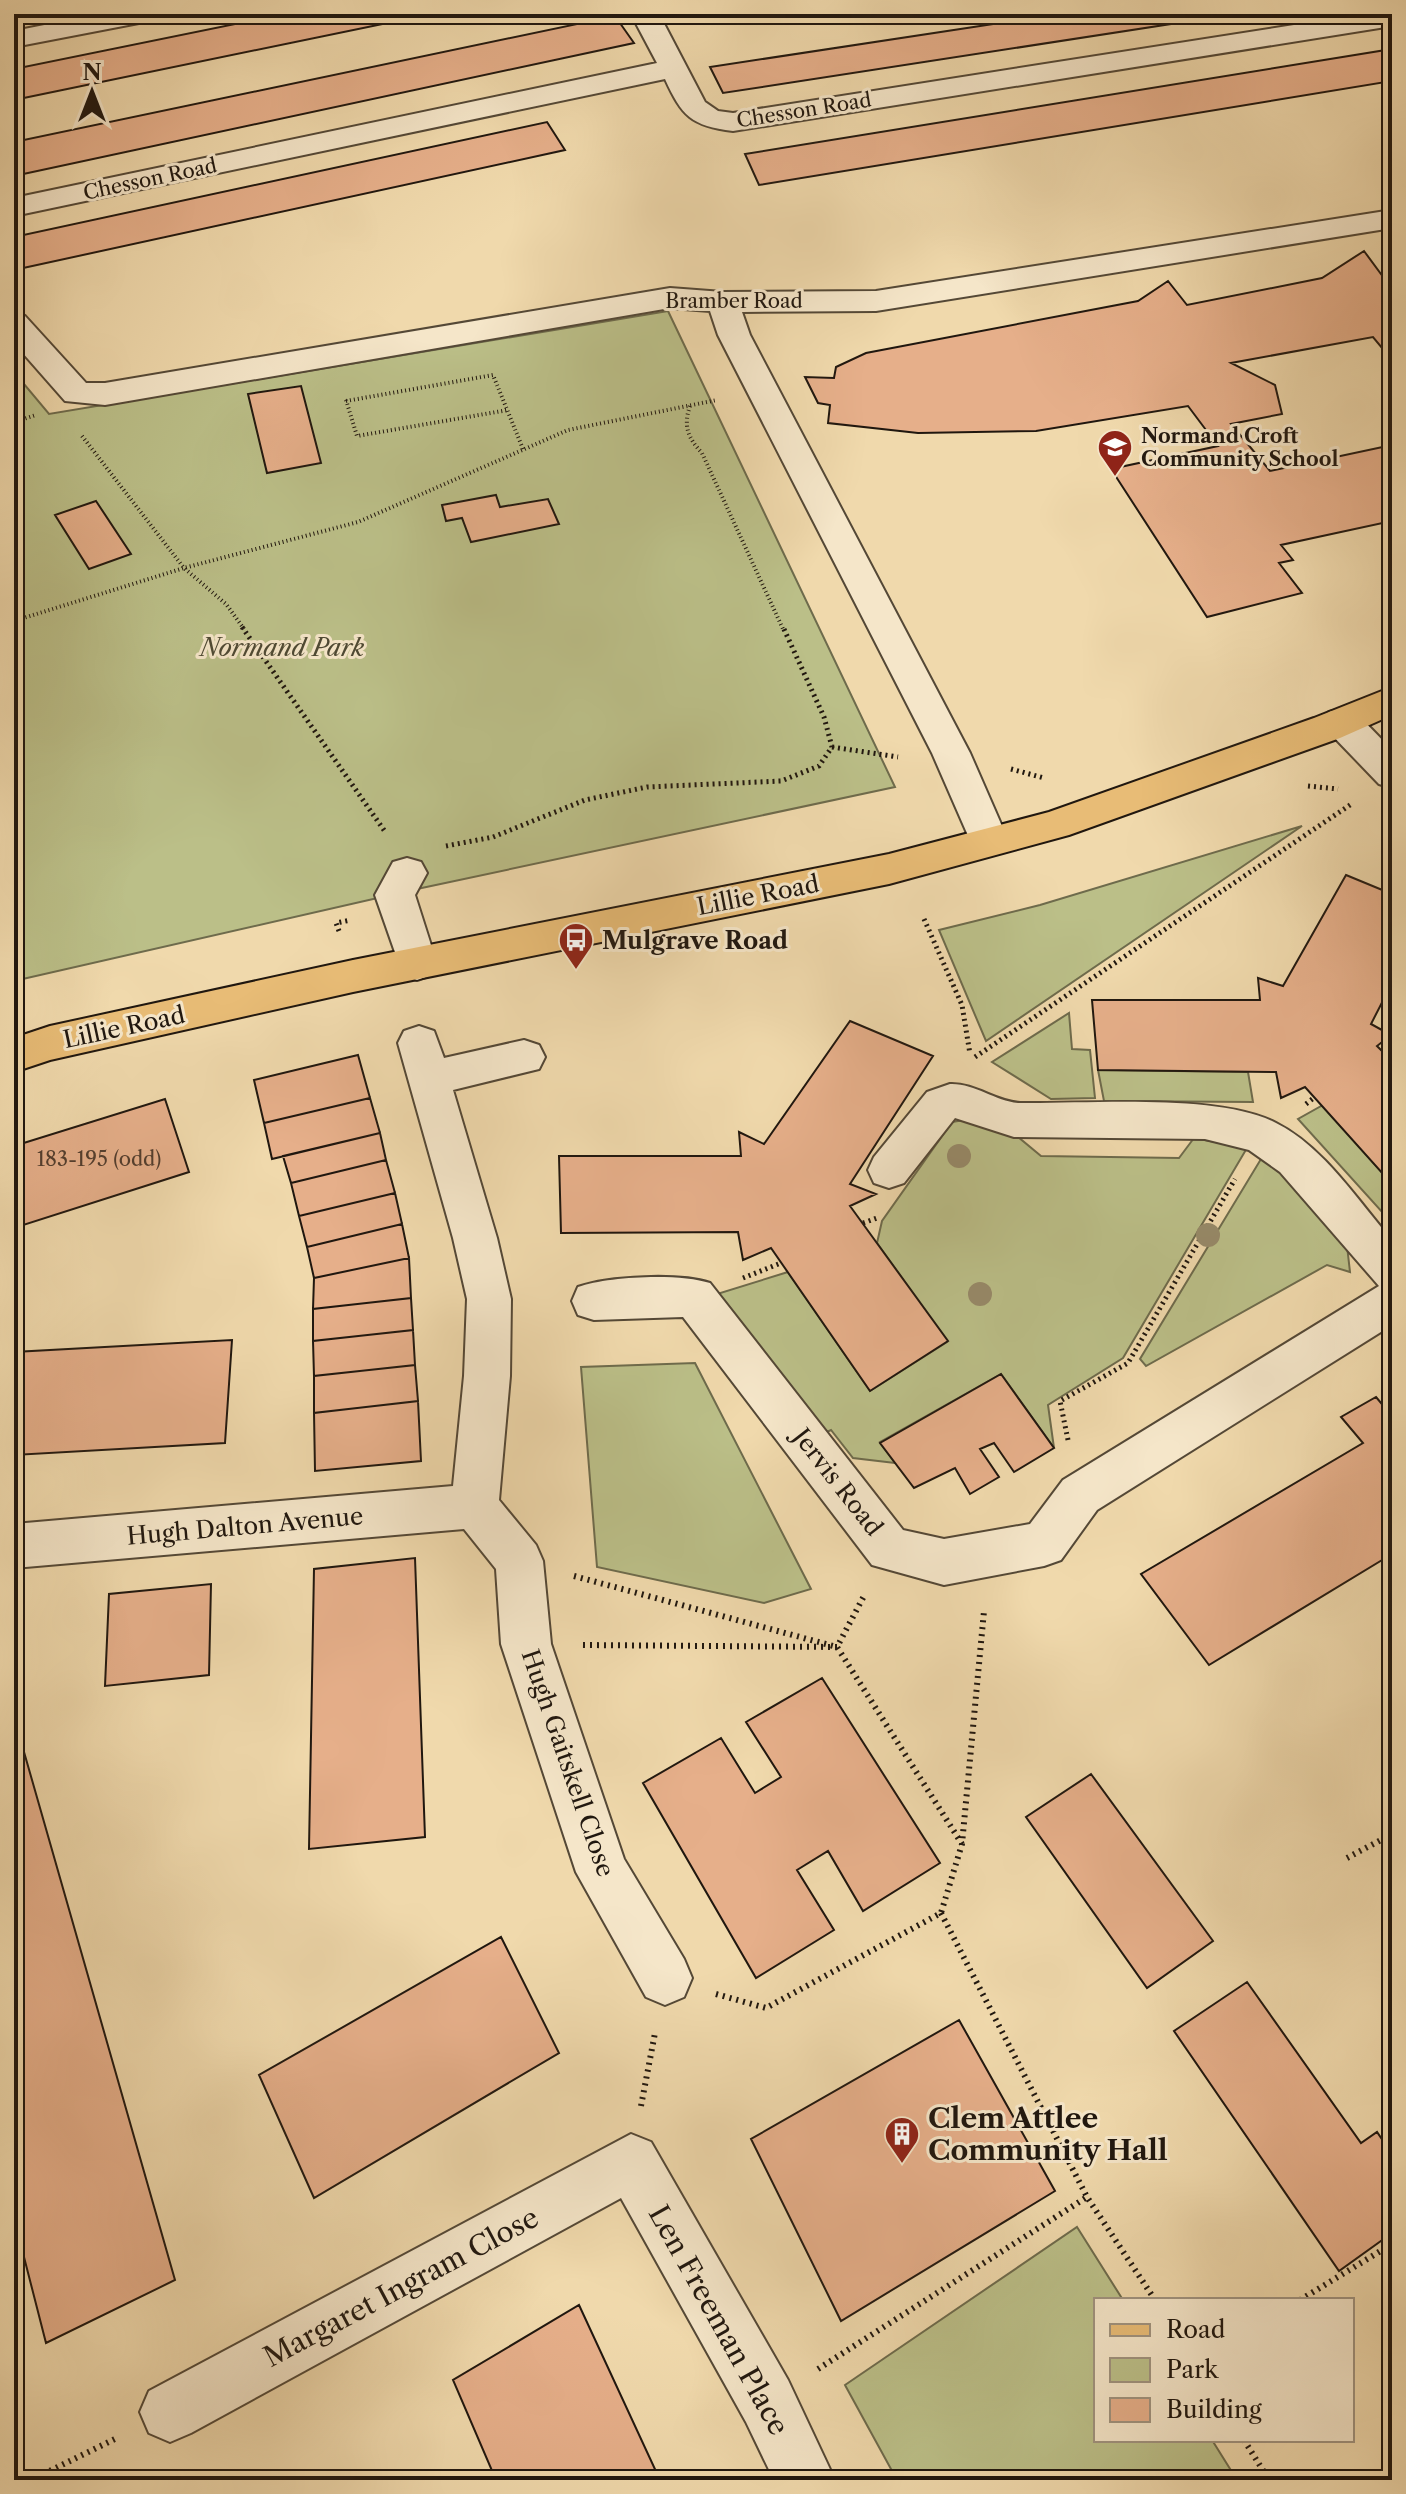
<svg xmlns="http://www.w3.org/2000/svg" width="1406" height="2494" font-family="'Libre Caslon Text',serif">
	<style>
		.green { fill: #bbbf88; stroke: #6e6b4c; stroke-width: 2 }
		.building { fill: #e6af8a; stroke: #20170f; stroke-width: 2 }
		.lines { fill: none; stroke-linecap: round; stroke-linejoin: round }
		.minor-casing { stroke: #544836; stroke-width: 4 }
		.major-casing { stroke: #20170f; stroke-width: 4 }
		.path-far2 { stroke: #20170f; stroke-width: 4; stroke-dasharray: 1 3; stroke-linecap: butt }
		.path-far1 { stroke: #20170f; stroke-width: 5; stroke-dasharray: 2 4; stroke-linecap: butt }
		.path { stroke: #20170f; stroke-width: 6; stroke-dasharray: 2 5; stroke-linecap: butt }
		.minor { fill: #f5e6c9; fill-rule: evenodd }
		.major { fill: #e8bc76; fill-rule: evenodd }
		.tree { fill: #978a69 }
		.labels { text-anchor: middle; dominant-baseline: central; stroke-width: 6; stroke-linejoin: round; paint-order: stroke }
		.far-street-label { font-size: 20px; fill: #20170f; stroke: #f5e6c9 }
		.far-poi-label { font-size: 20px; font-weight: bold; fill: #20170f; stroke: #f5e6c9; text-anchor: start }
		.number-label { font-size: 20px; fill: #523d2e }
		.park-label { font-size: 24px; font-style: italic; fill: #4e4933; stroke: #f5e6c9 }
		.street-label { font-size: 24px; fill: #20170f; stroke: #f5e6c9 }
		.poi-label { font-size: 24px; font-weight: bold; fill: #20170f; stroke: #f5e6c9; text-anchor: start }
		.near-poi-label { font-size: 28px; font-weight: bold; fill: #20170f; stroke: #f5e6c9; text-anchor: start }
		.near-street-label { font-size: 28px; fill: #20170f; stroke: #f5e6c9 }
	</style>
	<rect width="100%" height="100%" fill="#f0d9ac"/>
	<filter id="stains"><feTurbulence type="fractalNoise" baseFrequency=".0025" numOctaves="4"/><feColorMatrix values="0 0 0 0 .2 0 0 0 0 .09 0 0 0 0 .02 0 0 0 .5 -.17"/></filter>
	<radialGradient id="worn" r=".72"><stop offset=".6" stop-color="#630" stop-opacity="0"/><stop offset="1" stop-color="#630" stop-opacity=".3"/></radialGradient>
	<path class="green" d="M668 311 895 787 417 889 14 981V372L49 414Z
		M1302 826 986 1041 939 930 1040 905Z
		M1069 1013 1072 1049 1090 1050 1095 1098 1051 1099 992 1062Z
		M1098 1070 1248 1072 1253 1102 1104 1101Z
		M1323 1105 1392 1184V1223L1298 1119Z
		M970 1119 1018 1137 1041 1156 1179 1158 1194 1138 1247 1148 1123 1358 1048 1405 1054 1448 1001 1374 880 1442 895 1463 853 1458 831 1430 814 1438 717 1294 788 1272 870 1391 947 1342 877 1243 882 1221 952 1122Z
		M1264 1154 1346 1237 1350 1272 1327 1265 1146 1366 1140 1359Z
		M695 1363 811 1589 764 1603 597 1567 581 1367Z
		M1077 2227 1123 2300H1096V2440H1212L1237 2480H897L845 2385Z"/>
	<path class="building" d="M284 14H431L14 100V69Z
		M1060 14H1236L723 93 710 67Z
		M615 16 634 43 14 176V142Z
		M1392 49V81L759 185 745 154Z
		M547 122 565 150 14 270V237Z
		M1364 251 1392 289V360L1373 337 1231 363 1275 385 1282 414 1231 424 1270 471 1392 445V521L1281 545 1293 560 1279 563 1302 593 1207 617 1111 469 1218 446 1188 406 1036 431 918 433 828 423 830 405 818 403 805 377 834 378 836 367 866 353 1138 301 1168 281 1187 305 1322 278Z
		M301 386 321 463 267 473 248 394Z
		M496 495 500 507 548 499 559 524 471 542 462 518 446 521 442 505Z
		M96 501 131 554 89 569 55 515Z
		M1346 875 1392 894V983L1371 1024 1391 1035 1377 1046 1392 1061V1184L1305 1087 1281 1098 1276 1072 1098 1070 1092 1000H1260L1258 978 1283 986Z
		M850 1021 933 1056 850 1184 876 1194 850 1206 948 1341 870 1391 771 1248 743 1260 738 1232 561 1233 559 1156H741L739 1132 764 1144Z
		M358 1055 370 1098 264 1123 254 1080Z
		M370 1098 380 1133 272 1159 264 1123Z
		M165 1099 189 1172 14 1228V1146Z
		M380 1133 386 1160 291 1183 283 1156Z
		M386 1160 395 1193 299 1216 291 1183Z
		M395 1193 402 1224 307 1247 299 1216Z
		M402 1224 409 1258 314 1278 307 1247Z
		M409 1258 411 1298 313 1309 314 1278Z
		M411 1298 413 1330 313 1341V1309Z
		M413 1330 415 1365 314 1376 313 1341Z
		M232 1340 225 1443 14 1455V1352Z
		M415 1365 418 1401 314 1413V1376Z
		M1001 1374 1054 1448 1014 1472 994 1443 980 1449 999 1477 970 1494 955 1468 914 1488 880 1443Z
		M1376 1397 1392 1416V1554L1209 1665 1141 1574 1363 1443 1341 1417Z
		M418 1401 421 1461 315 1471 314 1413Z
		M415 1558 425 1837 309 1849 314 1569Z
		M211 1584 209 1675 105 1686 109 1594Z
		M822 1678 940 1863 863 1911 828 1851 797 1870 834 1930 756 1978 643 1783 721 1738 755 1793 781 1777 746 1722Z
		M14 1717 175 2280 46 2343 14 2218Z
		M1091 1774 1213 1941 1147 1988 1026 1817Z
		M501 1937 559 2053 314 2198 259 2075Z
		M1247 1982 1361 2143 1377 2132 1392 2154V2233L1339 2271 1174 2031Z
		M959 2020 1055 2191 841 2321 751 2139Z
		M579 2305 660 2480H496L453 2380Z"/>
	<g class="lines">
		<g class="minor-casing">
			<path id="minor" d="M100 14H158L154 20 144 22 14 47V31Z
				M631 14H659L705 102 718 111 733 113 1364 14H1392V26L733 131C691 126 682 116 665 79L14 216V198L657 63Z
				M1392 210V228L876 311 742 312 750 335 970 753 1008 840 1003 850 989 855 975 850 970 840 932 753 718 335 710 311 670 308 105 405 65 401 14 343V313L25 316 86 383H105L670 288 723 292 876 291Z
				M1342 709 1355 712 1392 750V788L1379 784 1329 732 1323 722 1329 712Z
				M407 858 421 862 427 873 415 895 437 964 431 975 417 980 403 975 375 895 393 862Z
				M419 1026 434 1031 444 1058 524 1040 539 1045 545 1057 539 1069 453 1090 497 1238 511 1299 510 1376 499 1500 536 1545 543 1561 551 1644 624 1859 684 1959 692 1978 684 1997 665 2005 646 1997 576 1872 501 1644 496 1569 464 1529 14 1568V1524L453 1486 464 1376 467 1299 453 1238 398 1043 404 1031Z
				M950 1084C975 1083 996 1102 1020 1103 1088 1104 1219 1093 1276 1123 1324 1147 1358 1201 1392 1240V1325L1097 1510 1061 1560 1044 1566 944 1585 872 1565 683 1317 594 1320 578 1315 572 1301 578 1287C608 1276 680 1273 710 1283L903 1530 944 1539 1030 1524 1063 1480 1379 1286 1280 1172 1249 1150 1205 1139 1014 1137 955 1118 904 1183 889 1188 874 1183 868 1170 874 1157 927 1092Z
				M631 2134 651 2142 788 2380 835 2480H774L746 2422 621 2198 191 2433 170 2442 149 2433 140 2412 149 2391Z"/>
		</g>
		<g class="major-casing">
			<path id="major" d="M1392 687V715L1340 738 1069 835 889 884 353 992 50 1060 14 1072V1038L50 1026 353 960 889 854 1049 812 1314 718Z"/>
		</g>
		<path class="path-far2" d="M346 400 357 436 508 410
			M346 401 493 375 523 449
			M690 406C683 426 688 438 702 453L783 629
			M14 422 36 415
			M82 436 184 568 226 604 244 629
			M14 621 184 568 358 522 568 430 717 400"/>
		<path class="path-far1" d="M242 627 386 833
			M832 747 898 757
			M1011 769 1044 778
			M1308 786 1338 789
			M446 846 493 837 585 800 647 787 781 781 819 766 832 747 824 717 783 627
			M924 919 962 1005 970 1054
			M339 931 336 923 351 920
			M975 1057 1353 803
			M1306 1104 1315 1097
			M863 1223 877 1218
			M743 1278 781 1263
			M1068 1440 1060 1401 1128 1363 1235 1179"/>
		<path class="path" d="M574 1576 837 1647 962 1844
			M583 1645 837 1647 865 1594
			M1347 1858 1392 1834
			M941 1913 1087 2197 1155 2300
			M716 1994 766 2008 941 1913 962 1844 984 1611
			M641 2106 655 2033
			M1300 2300 1392 2244
			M818 2369 1087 2197
			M1244 2440 1269 2480
			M31 2480 119 2437"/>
		<use href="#minor" class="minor"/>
		<use href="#major" class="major"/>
	</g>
	<g class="tree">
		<circle cx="959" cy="1156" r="12"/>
		<circle cx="1208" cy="1235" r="12"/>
		<circle cx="980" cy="1294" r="12"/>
	</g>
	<defs>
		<g id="school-pin" transform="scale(1.8)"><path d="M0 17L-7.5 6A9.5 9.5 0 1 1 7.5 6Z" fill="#8f2418" stroke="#f5e6c9"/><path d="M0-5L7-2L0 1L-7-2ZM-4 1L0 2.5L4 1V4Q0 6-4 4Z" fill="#fff"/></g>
		<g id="bus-pin" transform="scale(1.8)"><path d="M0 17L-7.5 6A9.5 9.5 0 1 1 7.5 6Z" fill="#8f2418" stroke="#f5e6c9"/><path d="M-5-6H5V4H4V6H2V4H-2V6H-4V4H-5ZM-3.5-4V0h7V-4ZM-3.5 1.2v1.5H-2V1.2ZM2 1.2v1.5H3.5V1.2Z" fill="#fff"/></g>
		<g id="building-pin" transform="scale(1.8)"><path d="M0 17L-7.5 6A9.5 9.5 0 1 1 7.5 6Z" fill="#8f2418" stroke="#f5e6c9"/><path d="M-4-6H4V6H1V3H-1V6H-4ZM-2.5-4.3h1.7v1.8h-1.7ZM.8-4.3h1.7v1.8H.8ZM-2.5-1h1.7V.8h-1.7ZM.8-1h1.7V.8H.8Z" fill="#fff"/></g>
	</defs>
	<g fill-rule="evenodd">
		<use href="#school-pin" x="1115" y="447"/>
		<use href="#bus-pin" x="576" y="940"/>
		<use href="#building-pin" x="902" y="2134"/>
	</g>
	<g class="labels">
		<g class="far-street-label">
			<text transform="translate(804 110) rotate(-9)">Chesson Road</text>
			<text transform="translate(150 179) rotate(-12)">Chesson Road</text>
			<text x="734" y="301">Bramber Road</text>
		</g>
		<g class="far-poi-label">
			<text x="1141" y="436">Normand Croft<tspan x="1141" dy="23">Community School</tspan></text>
		</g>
		<g class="number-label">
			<text x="99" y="1159">183-195 (odd)</text>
		</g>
		<g class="park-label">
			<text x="282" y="647">Normand Park</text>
		</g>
		<g class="street-label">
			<text transform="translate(758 895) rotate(-11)">Lillie Road</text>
			<text transform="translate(124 1027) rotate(-12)">Lillie Road</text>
			<text transform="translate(838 1482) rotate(52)">Jervis Road</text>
			<text transform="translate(245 1526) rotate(-5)">Hugh Dalton Avenue</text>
			<text transform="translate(568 1763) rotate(71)">Hugh Gaitskell Close</text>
		</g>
		<g class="poi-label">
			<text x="602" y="940">Mulgrave Road</text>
		</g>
		<g class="near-poi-label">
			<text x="928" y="2118">Clem Attlee<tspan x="928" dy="32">Community Hall</tspan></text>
		</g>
		<g class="near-street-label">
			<text transform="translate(401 2287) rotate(-28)">Margaret Ingram Close</text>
			<text transform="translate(719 2320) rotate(61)">Len Freeman Place</text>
		</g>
	</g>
	<rect width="1406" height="2494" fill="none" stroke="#f0d9ac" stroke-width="48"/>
	<rect x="16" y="16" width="1374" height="2462" fill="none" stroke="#20170f" stroke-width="4"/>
	<rect x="24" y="24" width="1358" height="2446" fill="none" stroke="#20170f" stroke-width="2"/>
	<rect x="1094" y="2298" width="260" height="144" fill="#f5e6c9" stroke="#a0937f" stroke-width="2"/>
	<rect x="1110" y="2324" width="40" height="12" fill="#e8bc76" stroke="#a0937f" stroke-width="2"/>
	<text x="1166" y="2338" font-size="24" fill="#20170f">Road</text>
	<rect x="1110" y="2358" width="40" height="24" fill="#bbbf88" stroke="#a0937f" stroke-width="2"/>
	<text x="1166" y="2378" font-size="24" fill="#20170f">Park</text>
	<rect x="1110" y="2398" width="40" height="24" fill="#e6af8a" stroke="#a0937f" stroke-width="2"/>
	<text x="1166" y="2418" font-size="24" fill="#20170f">Building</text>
	<g transform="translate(92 92)" stroke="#f5e6c9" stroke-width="6" paint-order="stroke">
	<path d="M0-6L14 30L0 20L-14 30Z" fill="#20170f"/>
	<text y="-12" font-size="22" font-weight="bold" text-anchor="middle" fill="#20170f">N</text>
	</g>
	<rect width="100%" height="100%" filter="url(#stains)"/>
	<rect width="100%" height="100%" fill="url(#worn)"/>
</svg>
